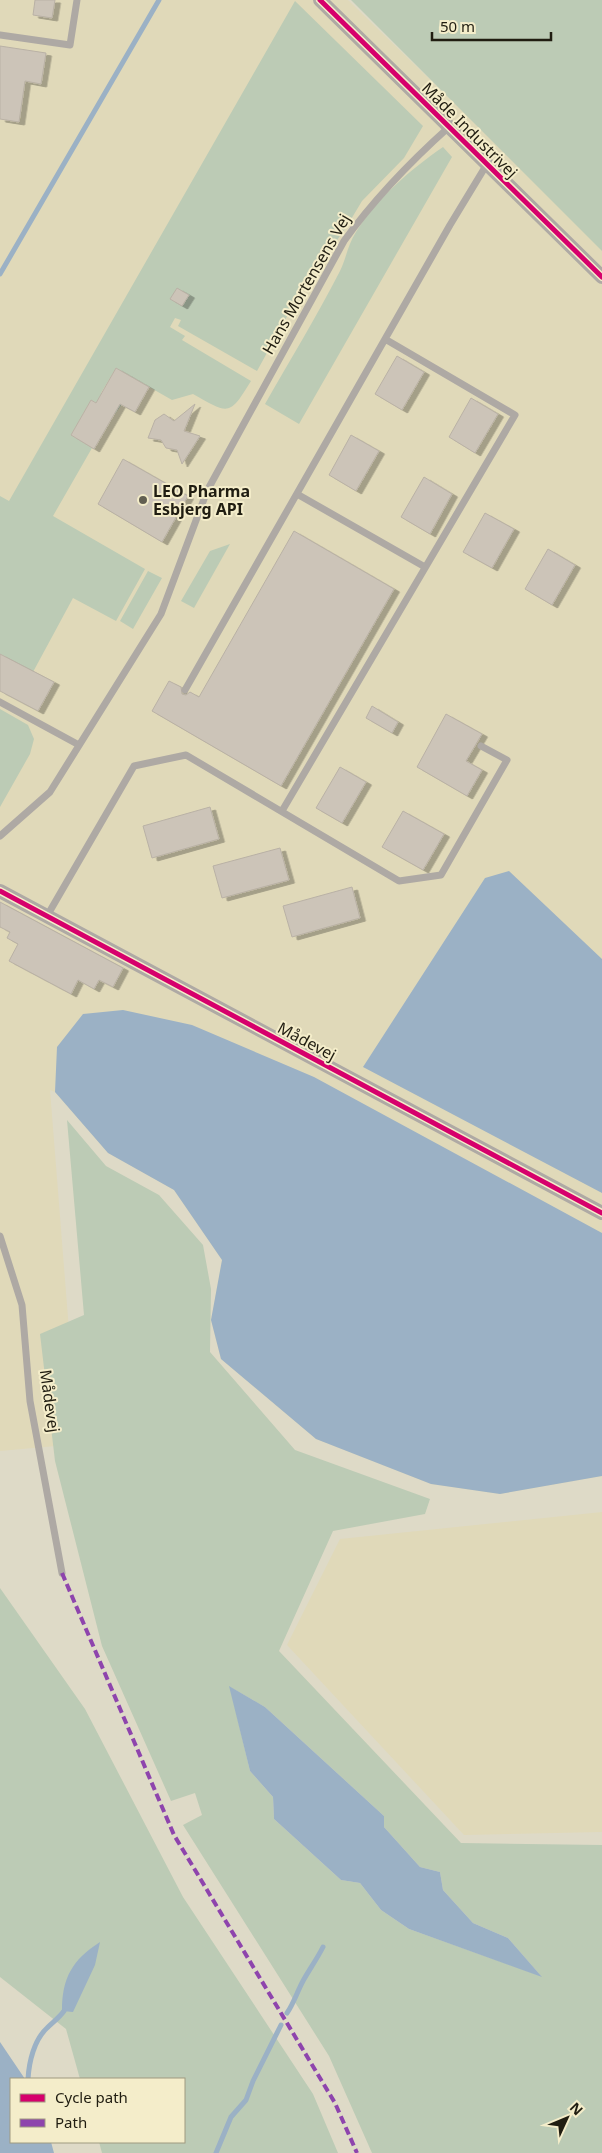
<svg xmlns="http://www.w3.org/2000/svg" width="602" height="2153" font-family="'Noto Sans',sans-serif">
	<style>
		.built { fill: #e0d9b9 }
		.green { fill: #bccbb5; fill-rule: evenodd }
		.water { fill: #9bb1c5 }
		.lines { fill: none; stroke-linecap: round; stroke-linejoin: round }
		.stream { stroke: #9bb1c5; stroke-width: 5 }
		.building { fill: #ccc4b8; stroke: #b9b1a5; filter: url(#shadow) }
		.lane { stroke: #aea9a4; stroke-width: 7 }
		.street { stroke: #aea9a4; stroke-width: 14 }
		.quiet { stroke: #8e44ad; stroke-width: 4; stroke-dasharray: 8 4; stroke-linecap: butt }
		.cycleway-casing { stroke: #f4edca; stroke-width: 8 }
		.cycleway { stroke: #d6006c; stroke-width: 5 }
		.poi-dot { fill: #625f51; stroke: #f4edca; stroke-width: 2 }
		.labels { text-anchor: middle; dominant-baseline: central; stroke-width: 4; stroke-linejoin: round; paint-order: stroke }
		.street-label { font-size: 16px; fill: #201d11; stroke: #f4edca }
		.poi-label { font-size: 16px; font-weight: bold; fill: #201d11; stroke: #f4edca; text-anchor: start }
	</style>
	<defs>
		<filter id="shadow"><feDropShadow dx="5.5" dy="3" stdDeviation="0" flood-color="#0004"/></filter>
	</defs>
	<rect width="100%" height="100%" fill="#dedac7"/>
	<path class="built" d="M0 0H348L602 246V1476L500 1494 431 1484 316 1439 221 1359 211 1320 222 1260 174 1190 108 1153 55 1092 50 1090 78 1444 0 1451Z
		M602 1512V1832L464 1835 287 1645 340 1539Z"/>
	<path class="green" d="M351 0H602V251Z
		M295 1 423 126 404 158 362 201 347 226 301 291 257 371 178 326 181 320 175 318 170 327 185 336 182 340 251 381C229 417 229 414 193 394L172 400 116 368 101 393 122 404 115 414 91 400 71 435 92 448 53 516 145 569 116 621 73 598 33 672 0 654V496L9 501Z
		M443 147 452 157 299 424 265 404C290 360 317 316 340 271 346 259 348 244 356 232 377 198 410 170 443 147Z
		M230 544 194 608 181 601 210 551Z
		M148 571 162 578 133 629 120 621Z
		M0 709 28 725 34 739 30 754 0 807Z
		M67 1120 106 1166 159 1195 203 1245 211 1289 210 1352 295 1450 430 1499 425 1514 333 1531 279 1651 461 1843 602 1845V2153H372L329 2056 183 1825 202 1815 195 1793 171 1801 102 1646 55 1461 40 1334 84 1315ZM230 1687 265 1707 384 1816V1827L420 1867 440 1872 443 1890 473 1923 508 1938 541 1976 409 1929 381 1910 360 1883 341 1880 274 1819 273 1797 250 1771Z
		M0 1588 85 1709 183 1897 313 2094 338 2153H102L99 2142H184V2079H80L66 2029 0 1977Z"/>
	<path class="water" d="M509 871 602 959V1193L363 1067 485 878Z
		M123 1010 192 1025 314 1077 602 1233V1476L500 1494 431 1484 316 1439 221 1359 211 1320 222 1260 174 1190 108 1153 55 1092 57 1047 83 1014Z
		M229 1686 265 1707 384 1816V1827L420 1867 440 1872 443 1890 473 1923 508 1938 542 1977 409 1929 381 1910 360 1883 341 1880 274 1819 273 1797 250 1771Z
		M100 1942 95 1965 73 2012 62 2011C62 1978 72 1960 100 1942Z
		M0 2042 25 2079H11V2142H51L54 2153H0Z"/>
	<g class="lines">
		<path class="stream" d="M0 274 159 0
			M287 2013C294 2003 297 1992 303 1981 309 1970 317 1959 323 1947
			M28 2079C29 2062 34 2040 47 2028 53 2022 59 2018 64 2011
			M216 2153 231 2117 246 2100 253 2081 281 2025"/>
	</g>
	<path class="building" d="M35 0H55L52 18 33 15Z
		M0 46 46 53 41 84 25 81 19 122 0 119Z
		M177 288 189 295 182 306 170 299Z
		M397 356 424 372 402 410 375 394Z
		M116 368 149 387 135 412 120 404 94 449 71 435 91 400 96 403Z
		M471 398 498 414 475 453 449 437Z
		M195 404 184 431 200 436 182 464 177 450 166 448 161 440 148 438 155 420 164 414 174 421Z
		M351 435 379 451 356 491 329 475Z
		M123 459 188 496 162 542 98 504Z
		M424 477 452 494 430 534 401 517Z
		M485 513 514 529 492 568 463 552Z
		M294 531 394 589 281 786 152 711 169 681 181 687 182 694 186 695 190 692 199 697Z
		M548 549 575 565 552 605 525 589Z
		M0 654 54 682 38 711 0 691Z
		M372 706 398 722 392 733 366 718Z
		M446 714 482 734 466 761 482 770 467 796 417 767Z
		M340 767 366 782 342 823 316 808Z
		M210 807 219 839 152 858 143 826Z
		M403 811 444 834 423 870 382 847Z
		M280 848 289 880 222 898 213 866Z
		M352 887 360 918 292 937 283 906Z
		M0 902 123 968 113 987 99 980 94 989 78 980 71 994 9 961 18 944 7 938 10 932 0 927Z"/>
	<g class="lines">
		<path class="lane" d="M0 35 70 45 77 0
			M297 494 425 567
			M185 690 450 225 487 164
			M0 702 79 745
			M282 811 515 415 385 339
			M0 836 50 792 161 614 207 491 344 241C375 198 410 162 449 127
			M47 916 134 766 186 755 399 881 441 875 507 760 481 746
			M0 1236 22 1305 30 1401 62 1573"/>
		<path class="street" d="M320 0 602 277
			M0 891 602 1213"/>
		<path class="quiet" d="M62 1573 174 1835 335 2103 357 2153"/>
		<g class="cycleway-casing">
			<path id="cycleway" d="M320 0 602 277
				M0 891 602 1213"/>
		</g>
		<use href="#cycleway" class="cycleway"/>
	</g>
	<circle class="poi-dot" cx="143" cy="500" r="5"/>
	<g class="labels">
		<g class="street-label">
			<text transform="translate(470 130) rotate(45)">Måde Industrivej</text>
			<text transform="translate(306 284) rotate(-60)">Hans Mortensens Vej</text>
			<text transform="translate(307 1041) rotate(28)">Mådevej</text>
			<text transform="translate(50 1401) rotate(82)">Mådevej</text>
		</g>
		<g class="poi-label">
			<text x="153" y="491">LEO Pharma<tspan x="153" dy="18">Esbjerg API</tspan></text>
		</g>
	</g>
	<rect x="10" y="2078" width="175" height="65" fill="#f4edca" stroke="#9f9a80"/>
	<rect x="20" y="2094" width="25" height="8" fill="#d6006c" stroke="#9f9a80"/>
	<text x="55" y="2103" font-size="15" fill="#201d11">Cycle path</text>
	<rect x="20" y="2119" width="25" height="8" fill="#8e44ad" stroke="#9f9a80"/>
	<text x="55" y="2128" font-size="15" fill="#201d11">Path</text>
	<g transform="translate(567 2118) rotate(46)" stroke="#f4edca" stroke-width="4" paint-order="stroke">
	<path d="M0-4L9 19L0 12L-9 19Z" fill="#201d11"/>
	<text y="-8" font-size="14" font-weight="bold" text-anchor="middle" fill="#201d11">N</text>
	</g>
	<path d="M432 32v8h119v-8" fill="none" stroke="#201d11" stroke-width="2.5"/>
	<text x="440" y="32" font-size="15" fill="#201d11" stroke="#f4edca" stroke-width="4" paint-order="stroke">50 m</text>
</svg>
